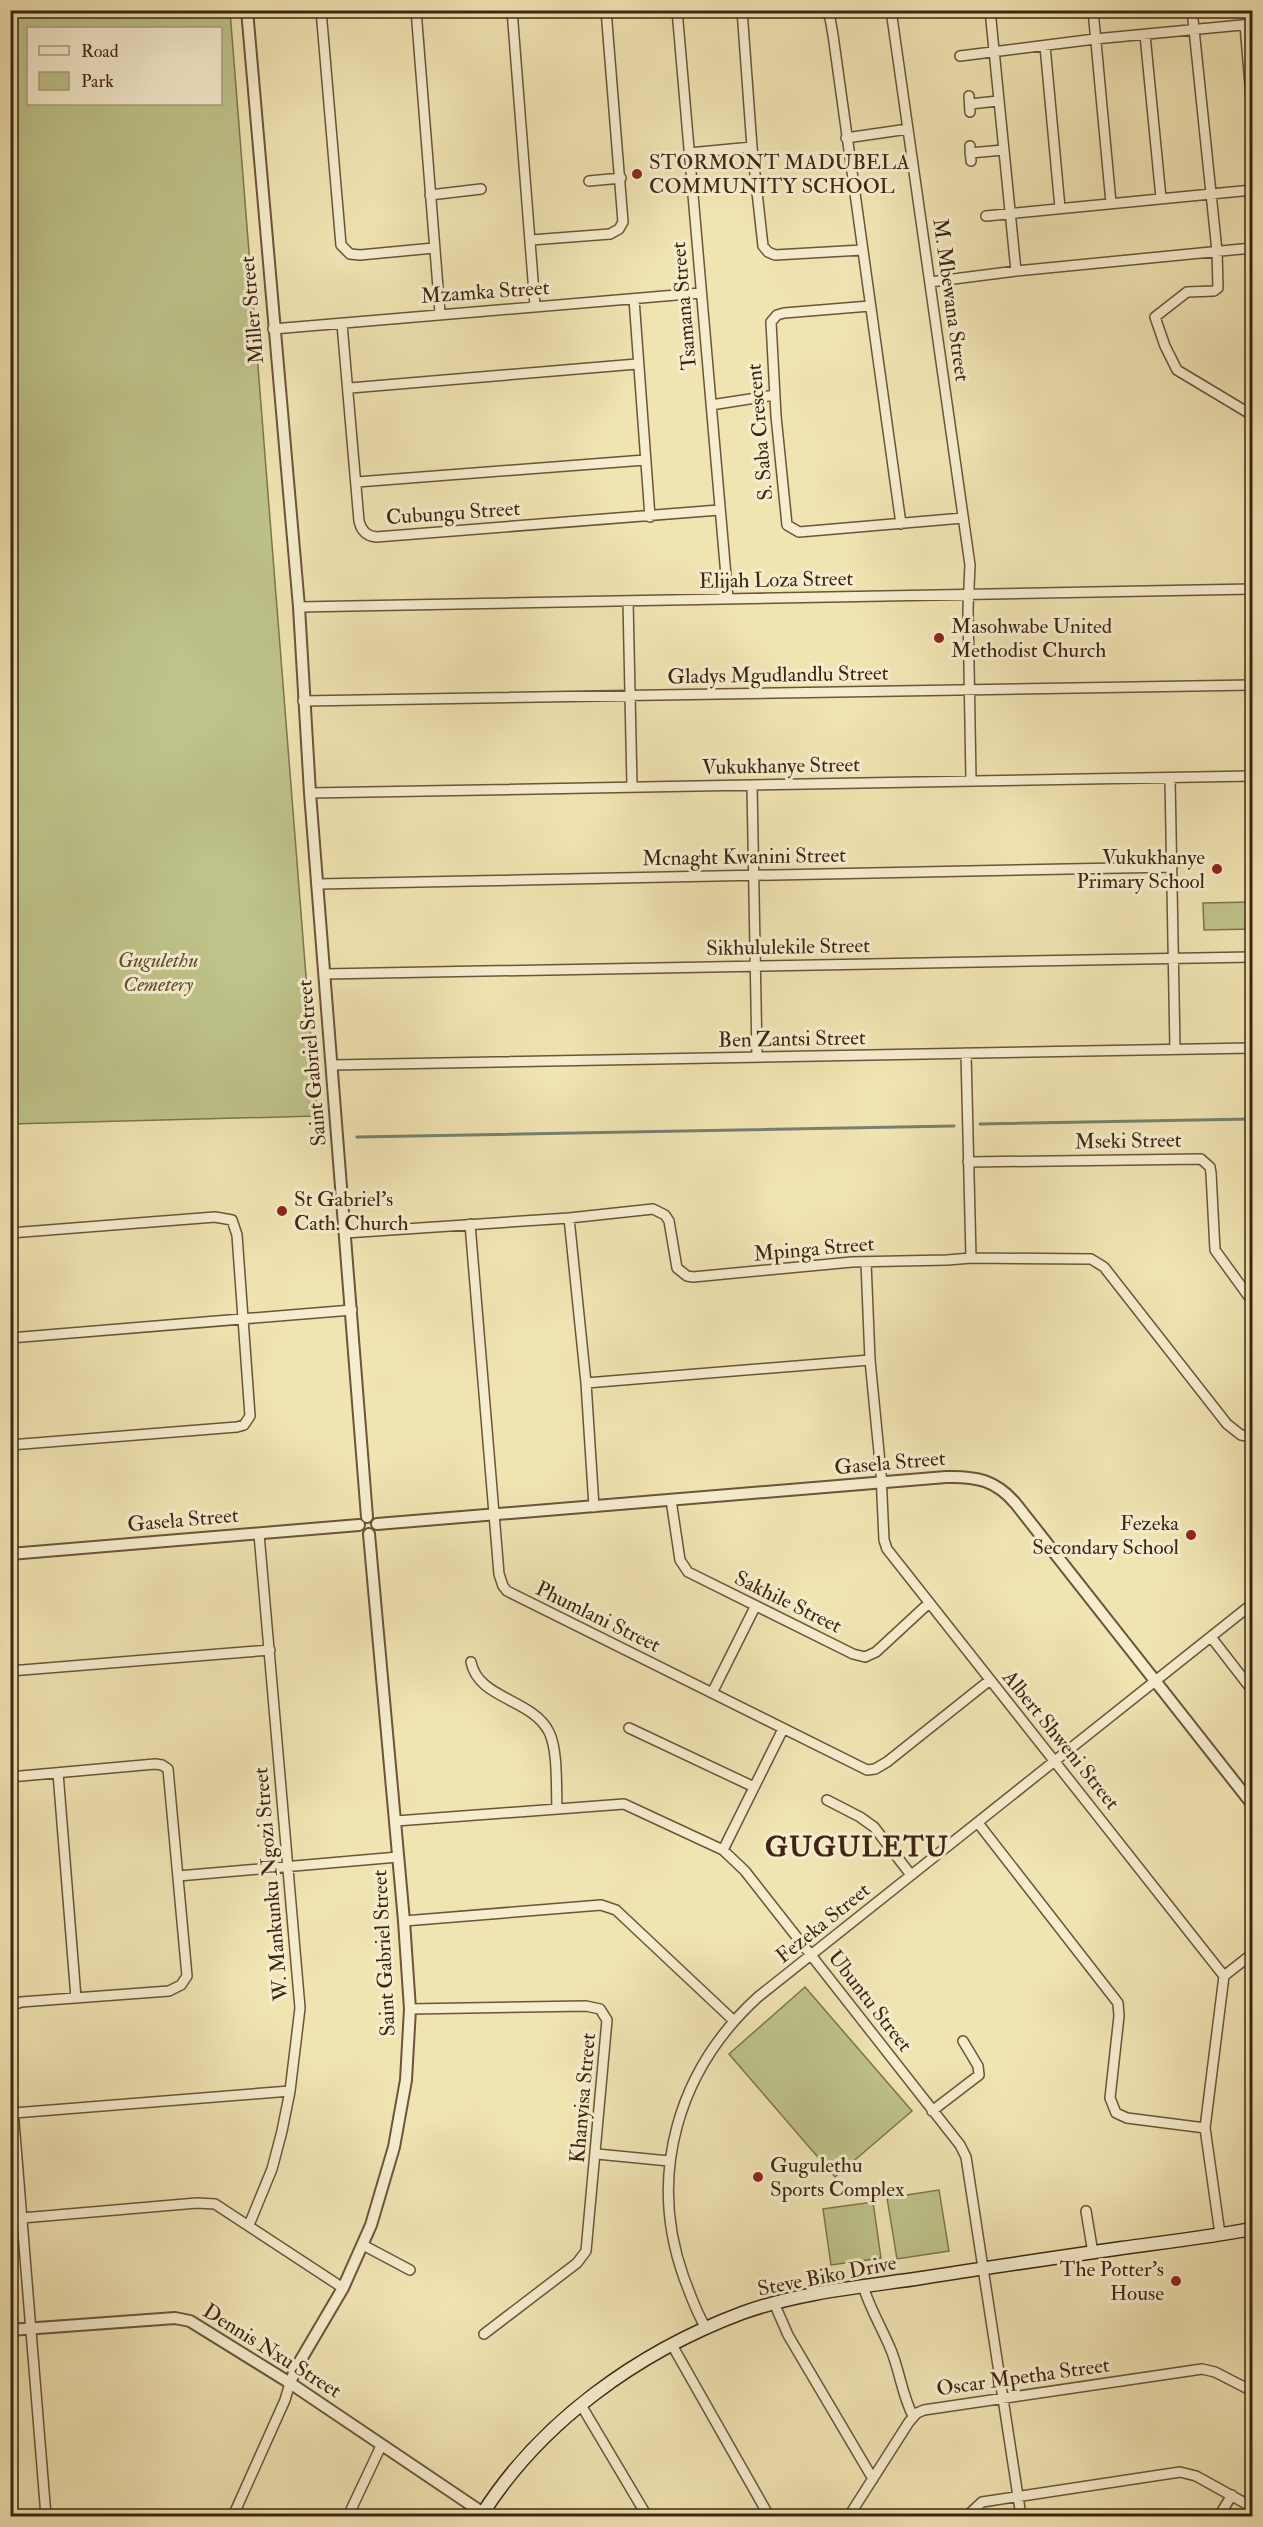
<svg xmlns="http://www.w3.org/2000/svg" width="1263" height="2527" font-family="'IM FELL Double Pica',serif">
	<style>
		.green { fill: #bec38a; stroke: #7e744e; stroke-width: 1.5; fill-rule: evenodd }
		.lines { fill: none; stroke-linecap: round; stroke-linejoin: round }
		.stream { stroke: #76816e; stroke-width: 3 }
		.minor-casing { stroke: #6b543a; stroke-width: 12 }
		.tertiary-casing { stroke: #6b543a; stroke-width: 14 }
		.secondary-casing { stroke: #3e2412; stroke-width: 15 }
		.minor { stroke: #f6edce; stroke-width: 9 }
		.tertiary { stroke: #f6edce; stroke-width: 10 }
		.secondary { stroke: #f6edce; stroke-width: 12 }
		.poi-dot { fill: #8f2418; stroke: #f6edce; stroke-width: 2 }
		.labels { text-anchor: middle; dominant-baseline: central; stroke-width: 6; stroke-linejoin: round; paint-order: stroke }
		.poi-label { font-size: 21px; fill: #3e2412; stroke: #f6edce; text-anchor: start }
		.street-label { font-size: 21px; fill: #3e2412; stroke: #f6edce }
		.park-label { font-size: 21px; font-style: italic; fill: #5e4c30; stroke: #f6edce }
		.district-label { font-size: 27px; font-weight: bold; letter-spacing: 1.5px; fill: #3e2412; stroke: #f6edce }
	</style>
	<rect width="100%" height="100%" fill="#f1e4b3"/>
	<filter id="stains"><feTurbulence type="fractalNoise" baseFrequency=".00333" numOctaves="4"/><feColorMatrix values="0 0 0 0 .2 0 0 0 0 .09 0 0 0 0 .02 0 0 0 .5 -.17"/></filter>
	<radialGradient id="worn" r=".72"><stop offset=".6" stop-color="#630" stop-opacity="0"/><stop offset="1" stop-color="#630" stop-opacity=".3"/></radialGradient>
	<path class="green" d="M10 11H230L317 1116 11 1124ZM28 28H220V104H28Z
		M1252 902V929L1204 930 1203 903Z
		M805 1987 912 2111 835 2177 729 2054Z
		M939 2190 949 2251 897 2259 887 2198Z
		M873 2202 881 2258 831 2265 823 2209Z"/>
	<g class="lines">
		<path class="stream" d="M980 1124 1252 1119
			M357 1137 954 1126"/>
		<g class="minor-casing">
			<path id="minor" d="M321 10 341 245 350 254 360 255 434 248
				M416 10 440 313
				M512 10 535 306
				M677 10 728 599
				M742 10 752 147 763 246 768 252 775 255 862 250
				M825 10 830 18 833 35 901 524
				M891 10 970 565 968 609 971 780
				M990 10 1016 271
				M1093 10 1111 203
				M1192 10 1217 251 1218 288 1214 291 1187 292 1155 317 1165 346 1177 370 1252 415
				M1245 25 1252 109
				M1145 35 1161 198
				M1045 46 1060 208
				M960 56 1095 39 1252 24
				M969 96 970 112
				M970 104 998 101
				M846 138 908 129
				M970 146 971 161
				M689 153 752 147
				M970 153 1003 150
				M589 181 621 178
				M430 195 481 189
				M986 216 1252 190
				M531 240 610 234 619 229 623 222 606 10
				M930 282 1016 271 1252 248
				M634 299 650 517
				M870 306 784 313 777 315 771 322 776 416 787 525 799 532 963 518
				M342 324 359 521C361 530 366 536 376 537L719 510
				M273 329 700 293
				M350 388 637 364
				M711 405 775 395
				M357 482 645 460
				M628 601 632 786
				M299 607 1252 589
				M303 701 1252 685
				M1170 778 1175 1049
				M752 785 757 1057
				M310 793 1252 776
				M317 884 1172 867
				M325 974 1252 957
				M966 1053 971 1258
				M333 1065 1252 1048
				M968 1162 1201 1159 1210 1167 1211 1173 1215 1250 1252 1301
				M569 1218 586 1383 594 1507
				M470 1224 499 1574 503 1586 507 1591 867 1770 875 1769 887 1762 990 1680
				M10 1233 215 1217 232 1220 237 1235 250 1416 244 1425 237 1427 10 1445
				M345 1233 569 1218 653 1209 665 1215 669 1221 677 1268 687 1276 693 1277 852 1262 947 1260 971 1258 1091 1259 1104 1267 1227 1424 1241 1435 1252 1437
				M866 1262 870 1360 881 1473 884 1540 887 1549 1224 1976 1205 2128 1220 2234
				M10 1338 352 1310
				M586 1383 870 1360
				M671 1500 680 1560 688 1572 853 1654 865 1657 876 1652 929 1603
				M1211 1637 1252 1690
				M471 1662C478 1699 533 1699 549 1732 558 1750 556 1786 557 1807
				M10 1671 270 1650
				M712 1693 755 1607
				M629 1728 752 1786
				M58 1773 76 1998
				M10 1777 155 1764 162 1765 168 1769 187 1976 181 1985 169 1991 21 2002 10 2006
				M827 1800 860 1817 874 1827 911 1875
				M396 1821 624 1804 723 1850 745 1871 960 2145 966 2157 1021 2516
				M978 1823 1118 2003 1119 2016 1110 2098 1116 2113 1127 2118 1205 2128
				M723 1850 783 1729
				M178 1876 398 1857
				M404 1921 601 1905 616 1910 733 2020
				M1224 1976 1252 1954
				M410 2009 586 2006 600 2009 607 2020 586 2251 577 2263 484 2334
				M10 2072 46 2516
				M932 2111 979 2075 978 2066 963 2041
				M14 2113 290 2091
				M597 2154 669 2161
				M1086 2211 1093 2253
				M22 2218 197 2203 215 2204 343 2288
				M249 2225 272 2169 282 2131 290 2091 300 2008 259 1534
				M363 2245 410 2270
				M863 2286C870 2309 882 2328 891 2350 900 2372 902 2395 913 2416
				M774 2303 788 2335 873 2479
				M706 2328C696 2312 691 2296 684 2278 647 2175 678 2070 758 1997L1252 1604
				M672 2345 769 2516
				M581 2405 647 2516
				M233 2516 285 2400 290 2383
				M348 2516 381 2446
				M849 2516 909 2422 917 2413 924 2410 1202 2369 1215 2372 1252 2391
				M967 2516 982 2502 1180 2472 1196 2476 1252 2507
				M1219 2516 1232 2495"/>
		</g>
		<g class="tertiary-casing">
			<path id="tertiary" d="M247 10 299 607 310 793 367 1517
				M377 1524 946 1477C976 1476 996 1480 1016 1504L1252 1804
				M10 1554 359 1525
				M10 2330 175 2318 190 2321 290 2383 483 2513
				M290 2383 296 2368 343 2288 371 2225 394 2147 406 2080 410 2009 404 1921 369 1534"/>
		</g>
		<g class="secondary-casing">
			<path id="secondary" d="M481 2516C540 2422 638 2352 742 2313 797 2293 858 2287 915 2279 984 2268 1053 2258 1122 2248 1166 2242 1209 2237 1252 2229"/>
		</g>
		<use href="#minor" class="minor"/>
		<use href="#tertiary" class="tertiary"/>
		<use href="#secondary" class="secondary"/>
	</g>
	<g class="poi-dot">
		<circle cx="637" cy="174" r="6"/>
		<circle cx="939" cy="638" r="6"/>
		<circle cx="1217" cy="869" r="6"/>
		<circle cx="282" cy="1211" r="6"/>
		<circle cx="1191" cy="1535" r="6"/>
		<circle cx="758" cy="2177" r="6"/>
		<circle cx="1176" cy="2281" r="6"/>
	</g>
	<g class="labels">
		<g class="poi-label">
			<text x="649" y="162">STORMONT MADUBELA<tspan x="649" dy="24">COMMUNITY SCHOOL</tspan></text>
			<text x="951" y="626">Masohwabe United<tspan x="951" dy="24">Methodist Church</tspan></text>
			<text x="1205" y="857" text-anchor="end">Vukukhanye<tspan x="1205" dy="24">Primary School</tspan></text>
			<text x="294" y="1199">St Gabriel's<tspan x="294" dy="24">Cath. Church</tspan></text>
			<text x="1179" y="1523" text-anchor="end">Fezeka<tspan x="1179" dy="24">Secondary School</tspan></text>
			<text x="770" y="2165">Gugulethu<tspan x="770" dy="24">Sports Complex</tspan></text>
			<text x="1164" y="2269" text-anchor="end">The Potter's<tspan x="1164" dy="24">House</tspan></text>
		</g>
		<g class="street-label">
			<text transform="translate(485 292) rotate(-4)">Mzamka Street</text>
			<text transform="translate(951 300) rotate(82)">M. Mbewana Street</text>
			<text transform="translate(684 306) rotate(-95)">Tsamana Street</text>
			<text transform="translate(252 310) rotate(-95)">Miller Street</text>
			<text transform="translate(760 432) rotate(-95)">S. Saba Crescent</text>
			<text transform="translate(453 513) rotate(-4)">Cubungu Street</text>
			<text transform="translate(776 580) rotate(-1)">Elijah Loza Street</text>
			<text transform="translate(778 675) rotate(-1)">Gladys Mgudlandlu Street</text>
			<text transform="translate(781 766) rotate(-1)">Vukukhanye Street</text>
			<text transform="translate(744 857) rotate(-1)">Mcnaght Kwanini Street</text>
			<text transform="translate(788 947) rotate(-1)">Sikhululekile Street</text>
			<text transform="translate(792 1039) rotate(-1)">Ben Zantsi Street</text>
			<text transform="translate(312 1063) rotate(-95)">Saint Gabriel Street</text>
			<text transform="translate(1128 1141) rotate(-1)">Mseki Street</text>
			<text transform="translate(814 1249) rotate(-5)">Mpinga Street</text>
			<text transform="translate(890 1463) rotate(-5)">Gasela Street</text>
			<text transform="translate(183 1520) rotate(-5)">Gasela Street</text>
			<text transform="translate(788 1602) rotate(26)">Sakhile Street</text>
			<text transform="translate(598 1617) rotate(26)">Phumlani Street</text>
			<text transform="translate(1061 1740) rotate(51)">Albert Shweni Street</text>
			<text transform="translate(271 1884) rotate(-95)">W. Mankunku Ngozi Street</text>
			<text transform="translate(823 1923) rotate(-39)">Fezeka Street</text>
			<text transform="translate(384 1953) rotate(-93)">Saint Gabriel Street</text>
			<text transform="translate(870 2001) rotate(52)">Ubuntu Street</text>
			<text transform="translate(583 2098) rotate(-85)">Khanyisa Street</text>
			<text transform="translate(827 2276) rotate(-11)">Steve Biko Drive</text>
			<text transform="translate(272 2351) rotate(32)">Dennis Nxu Street</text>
			<text transform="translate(1023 2377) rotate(-8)">Oscar Mpetha Street</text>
		</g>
		<g class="park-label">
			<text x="158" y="960">Gugulethu<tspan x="158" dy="24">Cemetery</tspan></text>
		</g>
		<g class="district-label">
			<text x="857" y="1847">GUGULETU</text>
		</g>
	</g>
	<rect width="1263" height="2527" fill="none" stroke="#f1e4b3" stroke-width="36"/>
	<rect x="12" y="12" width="1239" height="2503" fill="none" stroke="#3e2412" stroke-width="3"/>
	<rect x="18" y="18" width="1227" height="2491" fill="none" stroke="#3e2412" stroke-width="1.5"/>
	<rect x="27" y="27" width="195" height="78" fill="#f6edce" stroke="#ac9d83" stroke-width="1.5"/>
	<rect x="39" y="46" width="30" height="9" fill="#f6edce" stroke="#ac9d83" stroke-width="1.5"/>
	<text x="81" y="57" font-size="18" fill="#3e2412">Road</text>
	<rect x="39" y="72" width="30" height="18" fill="#bec38a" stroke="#ac9d83" stroke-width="1.5"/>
	<text x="81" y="87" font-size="18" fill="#3e2412">Park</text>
	<rect width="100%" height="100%" filter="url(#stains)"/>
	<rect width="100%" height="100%" fill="url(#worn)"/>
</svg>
